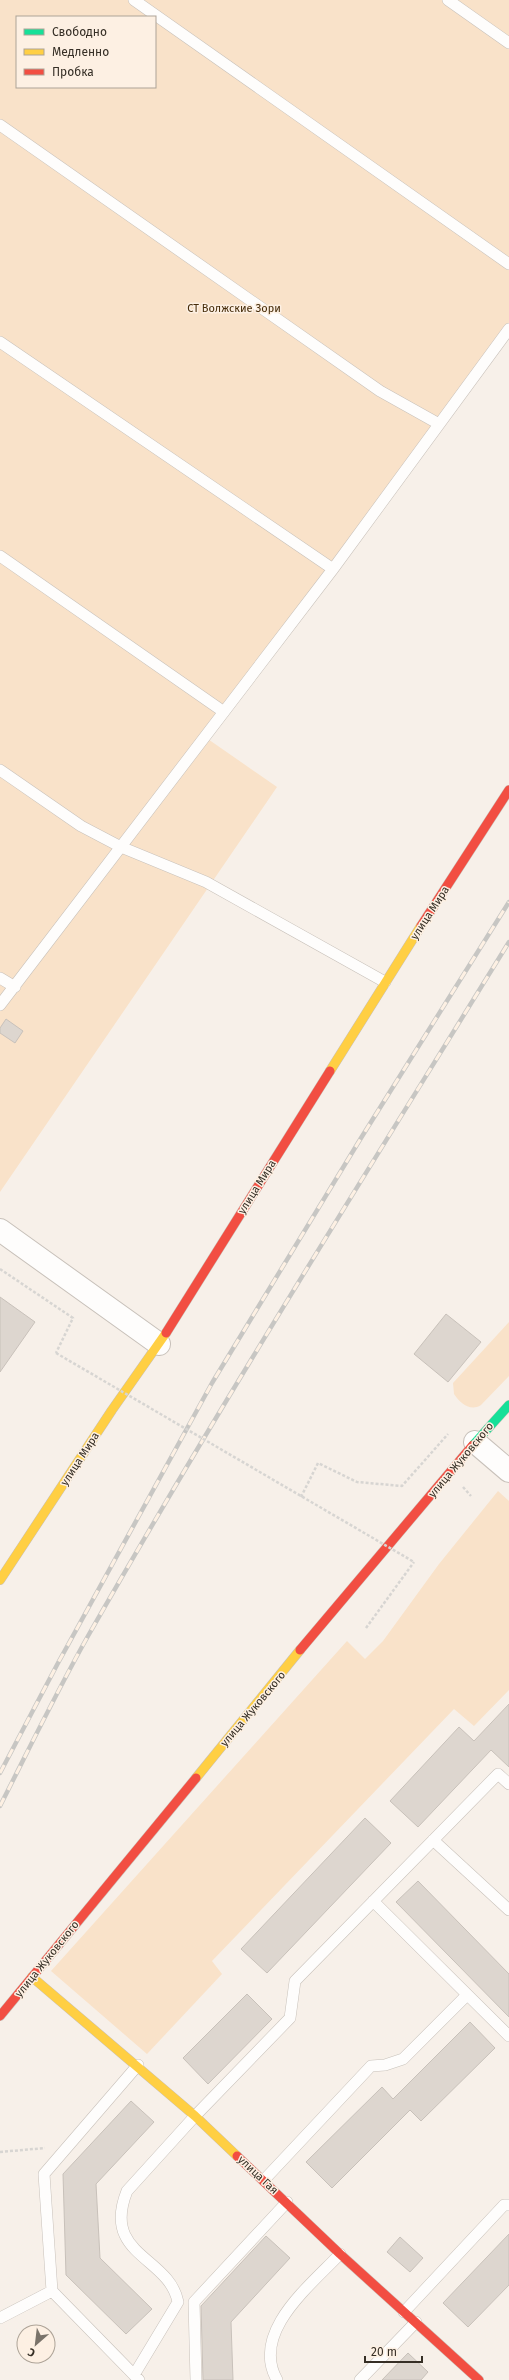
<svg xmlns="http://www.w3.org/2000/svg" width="509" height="2380" font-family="'Fira Sans',sans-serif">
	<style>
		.green { fill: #f9e2c9; fill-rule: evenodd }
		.building { fill: #ddd6cf; stroke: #c8c1ba }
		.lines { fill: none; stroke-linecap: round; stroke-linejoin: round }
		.lane-casing { stroke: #c8c1ba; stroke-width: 12 }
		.street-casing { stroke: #c8c1ba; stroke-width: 24 }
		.fast-casing { stroke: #c8c1ba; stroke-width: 10 }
		.slow-casing { stroke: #c8c1ba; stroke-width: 10 }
		.jam-casing { stroke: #c8c1ba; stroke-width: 10 }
		.path { stroke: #d7d5d2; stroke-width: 2.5; stroke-dasharray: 3 2; stroke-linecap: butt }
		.lane { stroke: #fefdfc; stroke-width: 11 }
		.street { stroke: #fefdfc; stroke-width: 22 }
		.fast { stroke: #16e098; stroke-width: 9 }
		.slow { stroke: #ffcf43; stroke-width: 9 }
		.jam { stroke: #f24e42; stroke-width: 9 }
		.rail-casing { stroke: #c7c6c3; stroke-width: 4.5 }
		.rail { stroke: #fdf0e3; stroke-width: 3; stroke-dasharray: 9; stroke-linecap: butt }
		.path-bridge { stroke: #d7d5d2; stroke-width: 2.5; stroke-dasharray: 3 2; stroke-linecap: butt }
		.labels { text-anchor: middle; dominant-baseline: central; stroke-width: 3; stroke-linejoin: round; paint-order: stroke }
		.park-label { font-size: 11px; fill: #462c09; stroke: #fdf0e3 }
		.street-label { font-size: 11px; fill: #362f26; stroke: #fdf0e3 }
	</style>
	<rect width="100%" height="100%" fill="#f7f0e9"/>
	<path class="green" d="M0 0H509V329L205 737 277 787 0 1192ZM17 17H155V87H17Z
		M509 1322V1376L481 1405C470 1412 460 1403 454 1394L453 1383Z
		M498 1491 509 1501V1690L474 1726 454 1709 212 1961 222 1974 147 2054 51 1971 347 1641 365 1659 383 1641 439 1564Z"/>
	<path class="building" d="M6 1019 23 1031 15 1043 0 1033V1028Z
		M0 1297 35 1322 0 1372Z
		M446 1314 481 1342 448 1382 414 1354Z
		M509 1704V1767L491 1750 418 1827 390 1801 459 1727 474 1741Z
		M365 1818 391 1843 267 1973 241 1949Z
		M418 1881 509 1974V2017L396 1902Z
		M247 1994 272 2019 208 2084 183 2058Z
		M470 2022 495 2048 421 2121 410 2110 332 2188 306 2162 382 2087 393 2099Z
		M131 2101 154 2122 96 2184 100 2258 152 2309 126 2334 66 2275 63 2174Z
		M509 2234V2285L468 2327 443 2303Z
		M266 2236 290 2258 231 2322 233 2380H203L201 2306Z
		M400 2237 423 2258 410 2272 387 2252Z
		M408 2353 428 2372 421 2380H382Z"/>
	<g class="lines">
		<g class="lane-casing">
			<path id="lane" d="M134 0 509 264
				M448 0 509 43
				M0 125 380 391 439 424
				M0 342 333 569
				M0 556 224 712
				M0 770 81 826 121 847 206 882 385 982
				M0 978 15 987
				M0 1005 333 569 509 329
				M433 1840 509 1910
				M373 1901 509 2036
				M138 2065 44 2174 52 2291 139 2380
				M264 2180 371 2066 385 2065 403 2059 467 1995
				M404 2312 504 2205H509
				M0 2318 52 2291
				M134 2375 178 2302C169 2256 101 2256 127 2191L195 2116 290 2018 295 1981 498 1774 509 1784
				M196 2380 194 2302 287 2202
				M277 2380C250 2332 311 2285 340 2254
				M360 2380 416 2322"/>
		</g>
		<g class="street-casing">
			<path id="street" d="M0 1230 159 1344
				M475 1442 509 1471"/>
		</g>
		<g class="fast-casing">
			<path id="fast" d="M473 1445 509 1405"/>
		</g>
		<g class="slow-casing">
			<path id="slow" d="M330 1071 421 926
				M0 1580 112 1410 166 1333
				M196 1778 300 1650
				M32 1977 195 2116 237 2156"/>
		</g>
		<g class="jam-casing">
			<path id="jam" d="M421 926 509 790
				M166 1333 330 1071
				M300 1650 473 1445
				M0 2016 196 1778
				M237 2156 340 2254 479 2380"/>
		</g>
		<path class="path" d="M0 1269 73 1318 56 1353
			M463 1487 471 1496
			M301 1497 318 1463 357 1482 402 1486 448 1434
			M366 1628 414 1562
			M0 2152 45 2148"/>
		<use href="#lane" class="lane"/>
		<use href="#street" class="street"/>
		<use href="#fast" class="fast"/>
		<use href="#slow" class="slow"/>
		<use href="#jam" class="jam"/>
		<g class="rail-casing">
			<path id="rail" d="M0 1773 58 1663 212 1383 361 1138 509 902
				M0 1806C29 1749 57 1691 88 1636 222 1401 367 1172 509 942"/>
		</g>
		<use href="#rail" class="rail"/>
		<path class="path-bridge" d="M56 1353 414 1562"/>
	</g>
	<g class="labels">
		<g class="park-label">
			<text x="234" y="308">СТ Волжские Зори</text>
		</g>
		<g class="street-label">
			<text transform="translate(430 913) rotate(-57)">улица Мира</text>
			<text transform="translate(257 1187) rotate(-58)">улица Мира</text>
			<text transform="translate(80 1459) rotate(-57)">улица Мира</text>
			<text transform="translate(461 1460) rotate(-50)">улица Жуковского</text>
			<text transform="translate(253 1709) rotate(-50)">улица Жуковского</text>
			<text transform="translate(47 1959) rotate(-51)">улица Жуковского</text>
			<text transform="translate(258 2175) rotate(43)">улица Гая</text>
		</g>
	</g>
	<rect x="16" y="16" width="140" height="72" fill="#fdf0e3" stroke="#ada397"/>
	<rect x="24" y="29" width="20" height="6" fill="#16e098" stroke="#ada397"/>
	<text x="52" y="36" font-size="12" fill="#362f26">Свободно</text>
	<rect x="24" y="49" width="20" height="6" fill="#ffcf43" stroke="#ada397"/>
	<text x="52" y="56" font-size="12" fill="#362f26">Медленно</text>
	<rect x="24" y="69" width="20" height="6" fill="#f24e42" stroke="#ada397"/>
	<text x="52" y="76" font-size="12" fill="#362f26">Пробка</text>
	<g transform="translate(36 2344) rotate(208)"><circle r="19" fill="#fdf0e3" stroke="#ada397"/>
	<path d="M0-3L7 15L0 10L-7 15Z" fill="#7a736a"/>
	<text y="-6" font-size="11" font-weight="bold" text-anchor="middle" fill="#362f26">С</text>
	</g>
	<path d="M365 2356v6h57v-6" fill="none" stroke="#362f26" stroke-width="2"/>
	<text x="371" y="2356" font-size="12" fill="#362f26" stroke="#fdf0e3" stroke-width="3" paint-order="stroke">20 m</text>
</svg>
